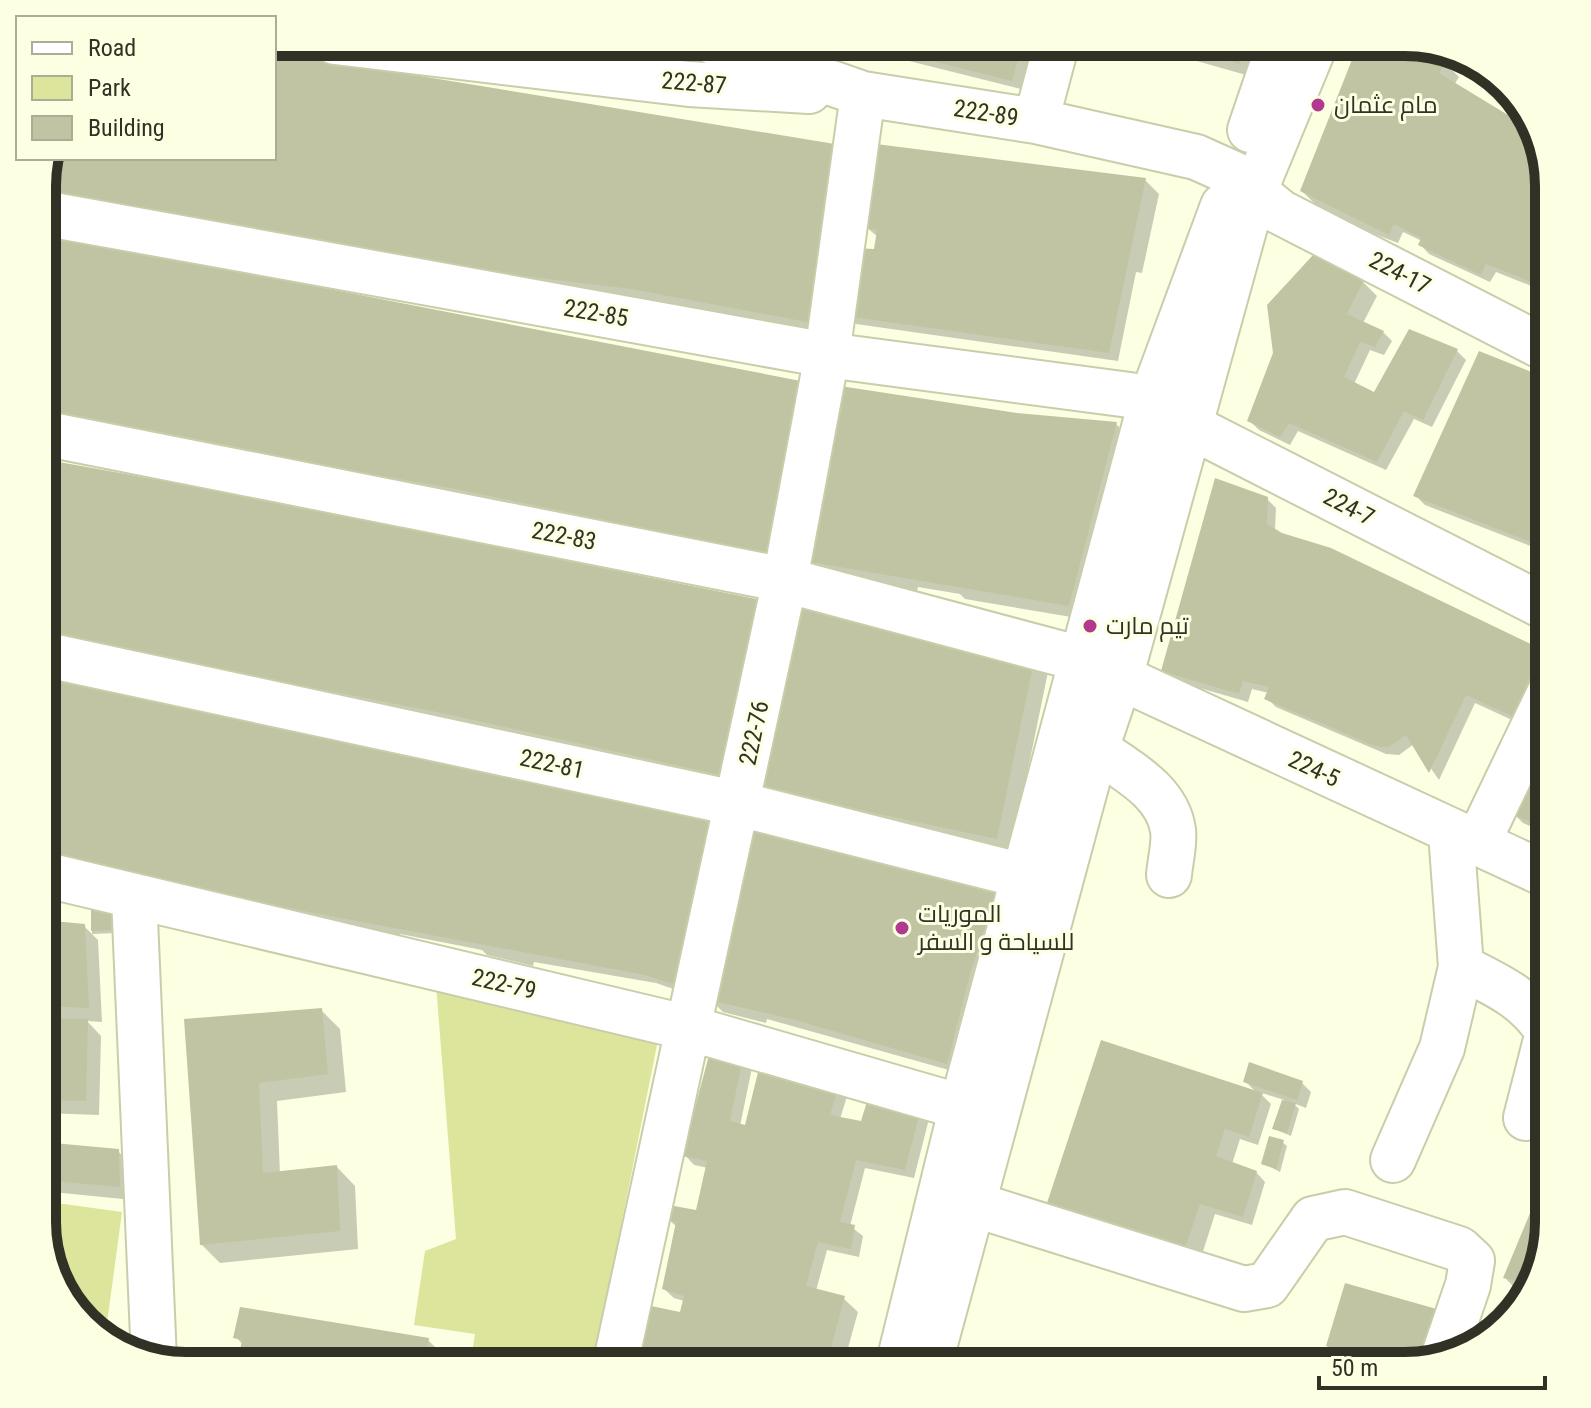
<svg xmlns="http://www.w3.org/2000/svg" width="1591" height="1408" font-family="'Roboto Condensed',Cairo,sans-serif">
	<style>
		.green { fill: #dde49b }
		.shadow { fill: #0003 }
		.building { fill: #c1c4a2 }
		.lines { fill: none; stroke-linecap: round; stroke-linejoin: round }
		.minor-casing { stroke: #c9cdaa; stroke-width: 48 }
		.major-casing { stroke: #c9cdaa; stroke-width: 48 }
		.minor { stroke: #fff; stroke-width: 44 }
		.major { stroke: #fff; stroke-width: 44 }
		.poi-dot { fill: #b13a8f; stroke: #fcffe2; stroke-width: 3 }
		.labels { text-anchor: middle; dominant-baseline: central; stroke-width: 6; stroke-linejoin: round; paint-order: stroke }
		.street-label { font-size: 24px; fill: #313225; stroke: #fcffe2 }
		.poi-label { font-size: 24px; fill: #313225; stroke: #fcffe2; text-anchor: start }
		.rim { fill: none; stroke: #313225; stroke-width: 10 }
	</style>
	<rect width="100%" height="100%" fill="#fcffe2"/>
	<path class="green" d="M436 984 661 1025 593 1366H470L475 1334 414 1325 425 1251 456 1239Z
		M42 1201 122 1212 105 1338 84 1324 42 1231Z"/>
	<path class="shadow" d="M459 42H591L585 62Z
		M614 42 664 45 673 54 672 67 613 55Z
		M833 42H1035L1021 89Z
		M1130 42H1264L1253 77Z
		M1362 42H1405L1445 63 1459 77 1454 85 1539 137 1549 186V293L1496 272 1490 282 1429 254 1420 244 1422 241 1403 232 1398 243 1377 235 1316 205 1302 191Z
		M274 55 855 250 876 252 878 237 866 227 1145 180 1159 194 1142 273 1136 272 1118 361 856 324 847 315 837 338 42 201V176L47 158H274Z
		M1363 282 1377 296 1363 323 1383 332 1392 341 1384 355 1370 350 1354 384 1375 395 1410 332 1457 351 1466 360 1432 427 1414 419 1386 470 1298 431 1290 445 1259 430 1250 421Z
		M1549 382V574L1535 563 1541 550 1425 505 1416 496Z
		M810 385 786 564 100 434Z
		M1116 424 1130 438 1083 619 965 599 960 594 918 587 917 591 820 574 806 560Z
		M207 489 257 495 774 616 739 789 42 642Z
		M1267 499 1276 508 1275 531 1540 651 1549 662 1523 725 1475 703 1439 780 1414 744 1399 755 1386 754 1276 707 1267 698 1269 693 1252 689 1248 702 1172 680 1163 671Z
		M796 603 1048 672 1011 852 758 787Z
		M42 675 241 720 691 995 656 983 534 962 533 966 487 955 482 950 400 934 399 938 42 863Z
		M1549 748V834L1523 823 1514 814Z
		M999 885 956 1072 767 1019 766 1023 723 1012 709 998Z
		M93 910 112 912 116 933 92 934Z
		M42 922 84 926 98 940 102 1022 87 1021 101 1036 99 1115 42 1113V1046L45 1020H50L42 1013Z
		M321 1010 340 1029 346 1092 277 1101 280 1174 337 1167 355 1186 358 1249 220 1263 201 1244 186 1020Z
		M714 1047 753 1063 740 1126 746 1127 763 1059 849 1090 840 1119 862 1123 930 1115 914 1178 865 1168 850 1226 863 1236 859 1257 827 1250 816 1291 843 1298 858 1312 843 1366H640L682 1314 684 1301 674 1298 664 1289 677 1227 668 1219 698 1213 708 1168 694 1165 685 1155Z
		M1245 1081 1302 1083 1311 1092 1306 1108 1293 1103 1299 1109 1291 1136 1274 1129 1284 1100 1259 1092 1271 1104 1258 1145 1240 1139 1232 1164 1256 1172 1265 1182 1252 1225 1215 1214 1198 1267 1068 1221 1049 1202 1258 1094Z
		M1282 1142 1287 1146 1280 1172 1263 1163Z
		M42 1144 118 1151 132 1166 133 1200 42 1191Z
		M1549 1231 1523 1289 1514 1287 1505 1278Z
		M236 1337 428 1340 447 1359 446 1364 243 1345Z
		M1328 1346 1442 1359 1405 1366H1362L1342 1360Z"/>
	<path class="building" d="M521 42H580L576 54Z
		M612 42 665 43 664 59 611 56Z
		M856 42H1023L1012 81Z
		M1168 42H1246L1239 64Z
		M1359 42 1411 43 1446 62 1439 73 1539 134 1549 186V289L1486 264 1481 275 1418 245 1421 238 1394 224 1389 235 1300 191Z
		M274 52 853 147 823 325 631 289 465 269 42 194 47 158H274Z
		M876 144 1146 178 1109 353 845 316 855 248 874 249 877 230 864 228Z
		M42 233 811 383 778 556 451 488 42 417Z
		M1313 255 1364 280 1347 314 1384 331 1375 347 1360 342 1344 377 1374 392 1409 329 1458 349 1423 420 1404 411 1377 462 1289 423 1280 437 1247 421 1273 353 1267 305Z
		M1479 351 1549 379V570L1533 563 1541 546 1413 496Z
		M840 386 1017 413 1117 422 1069 606 804 561Z
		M42 459 390 521 435 534 761 600 725 776 442 713 42 635Z
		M1215 478 1268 497 1267 524 1282 533 1331 548 1541 649 1514 717 1466 695 1429 773 1406 735 1389 747 1375 746 1264 699 1269 687 1243 681 1239 694 1161 671Z
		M794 601 1035 656 997 839 756 788Z
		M42 672 330 739 724 817 682 987 645 975 293 909 42 852Z
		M1549 745V830L1512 814Z
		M745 827 1000 883 971 971 947 1064 795 1020 706 999Z
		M91 907 113 910V930L91 931Z
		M42 920 85 924 89 1008 42 1006Z
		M322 1008 328 1074 259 1083 263 1173 337 1165 340 1231 200 1245 184 1019Z
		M43 1018 88 1019 86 1101 42 1100Z
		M1101 1040 1263 1093 1249 1137 1225 1129 1216 1156 1257 1171 1243 1217 1200 1204 1183 1254 1047 1203Z
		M712 1044 744 1052 730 1121 745 1125 762 1056 841 1079 830 1115 861 1121 870 1092 922 1104 905 1170 856 1160 840 1222 855 1225 851 1249 818 1242 806 1286 845 1296 826 1366H638L651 1306 680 1312 684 1296 662 1289 676 1222 666 1220 669 1205 696 1210 707 1161 682 1156Z
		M1249 1062 1303 1081 1297 1100 1243 1082Z
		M1282 1100 1296 1103 1287 1133 1272 1129Z
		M1269 1136 1284 1140 1276 1169 1261 1164Z
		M42 1142 119 1149 120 1187 42 1180Z
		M1549 1167V1200L1536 1196Z
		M1533 1206 1549 1211V1231L1525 1283 1503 1278Z
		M1345 1283 1440 1310 1422 1363 1389 1366 1326 1346Z
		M240 1307 429 1338 425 1359 465 1366H237L242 1340 233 1338Z
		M1310 1352 1348 1366H1306Z"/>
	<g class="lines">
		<g class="minor-casing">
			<path id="minor" d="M335 42 689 84 809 91
				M713 42 863 94 1036 121 1196 157 1234 174 1280 212 1549 350
				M1036 121 1057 42
				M42 213 827 355 1152 398 1188 425 1549 609
				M42 433 785 580 1081 659 1549 876
				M42 654 739 804 1059 885
				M1096 749C1125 770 1167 790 1173 830 1175 844 1170 861 1169 875
				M1477 844 1549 694
				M42 874 689 1028 996 1117
				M134 896 154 1360
				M1461 967C1497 985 1527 998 1548 1032L1526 1118
				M1393 1160 1442 1048 1461 967 1451 833
				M973 1204 1244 1289 1267 1285 1313 1219 1345 1212 1459 1249 1472 1261 1468 1285 1443 1358
				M615 1366 785 580 827 355 863 94"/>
		</g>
		<g class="major-casing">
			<path id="major" d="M1250 130 1280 42
				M898 1366 962 1106 1152 398 1223 206
				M929 1366 1096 749 1120 678 1255 190 1316 42"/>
		</g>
		<use href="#minor" class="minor"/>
		<use href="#major" class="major"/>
	</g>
	<g class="poi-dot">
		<circle cx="1318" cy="105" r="8"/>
		<circle cx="1090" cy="626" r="8"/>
		<circle cx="902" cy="928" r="8"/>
	</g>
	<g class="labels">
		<g class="street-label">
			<text transform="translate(694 83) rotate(5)">222-87</text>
			<text transform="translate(986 113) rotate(9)">222-89</text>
			<text transform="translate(1400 273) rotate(27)">224-17</text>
			<text transform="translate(596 313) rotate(10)">222-85</text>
			<text transform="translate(1349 507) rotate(27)">224-7</text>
			<text transform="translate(564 536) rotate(11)">222-83</text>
			<text transform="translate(754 733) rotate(-78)">222-76</text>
			<text transform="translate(552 764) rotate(12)">222-81</text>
			<text transform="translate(1314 769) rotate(25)">224-5</text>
			<text transform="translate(504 984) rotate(13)">222-79</text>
		</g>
		<g class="poi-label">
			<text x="1334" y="105">مام عثمان</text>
			<text x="1106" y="626">تيم مارت</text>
			<text x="918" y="914">الموريات<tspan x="918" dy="28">للسياحة و السفر</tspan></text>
		</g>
	</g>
	<path d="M0 0H1591V1408H0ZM186 56H1405A130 130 0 0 1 1535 186V1222A130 130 0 0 1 1405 1352H186A130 130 0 0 1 56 1222V186A130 130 0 0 1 186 56Z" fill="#fcffe2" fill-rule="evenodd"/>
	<path class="rim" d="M186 56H1405A130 130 0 0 1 1535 186V1222A130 130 0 0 1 1405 1352H186A130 130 0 0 1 56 1222V186A130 130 0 0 1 186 56Z"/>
	<rect x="16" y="16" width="260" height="144" fill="#fcffe2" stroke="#abad96" stroke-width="2"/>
	<rect x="32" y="42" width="40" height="12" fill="#ffffff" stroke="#abad96" stroke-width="2"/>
	<text x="88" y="56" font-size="24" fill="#313225">Road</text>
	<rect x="32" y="76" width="40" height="24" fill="#dde49b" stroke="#abad96" stroke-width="2"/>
	<text x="88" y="96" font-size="24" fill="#313225">Park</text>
	<rect x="32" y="116" width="40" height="24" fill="#c1c4a2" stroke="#abad96" stroke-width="2"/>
	<text x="88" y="136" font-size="24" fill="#313225">Building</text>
	<path d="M1319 1376v12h226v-12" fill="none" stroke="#313225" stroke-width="4"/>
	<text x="1331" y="1376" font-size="24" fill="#313225" stroke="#fcffe2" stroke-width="6" paint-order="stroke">50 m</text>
</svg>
